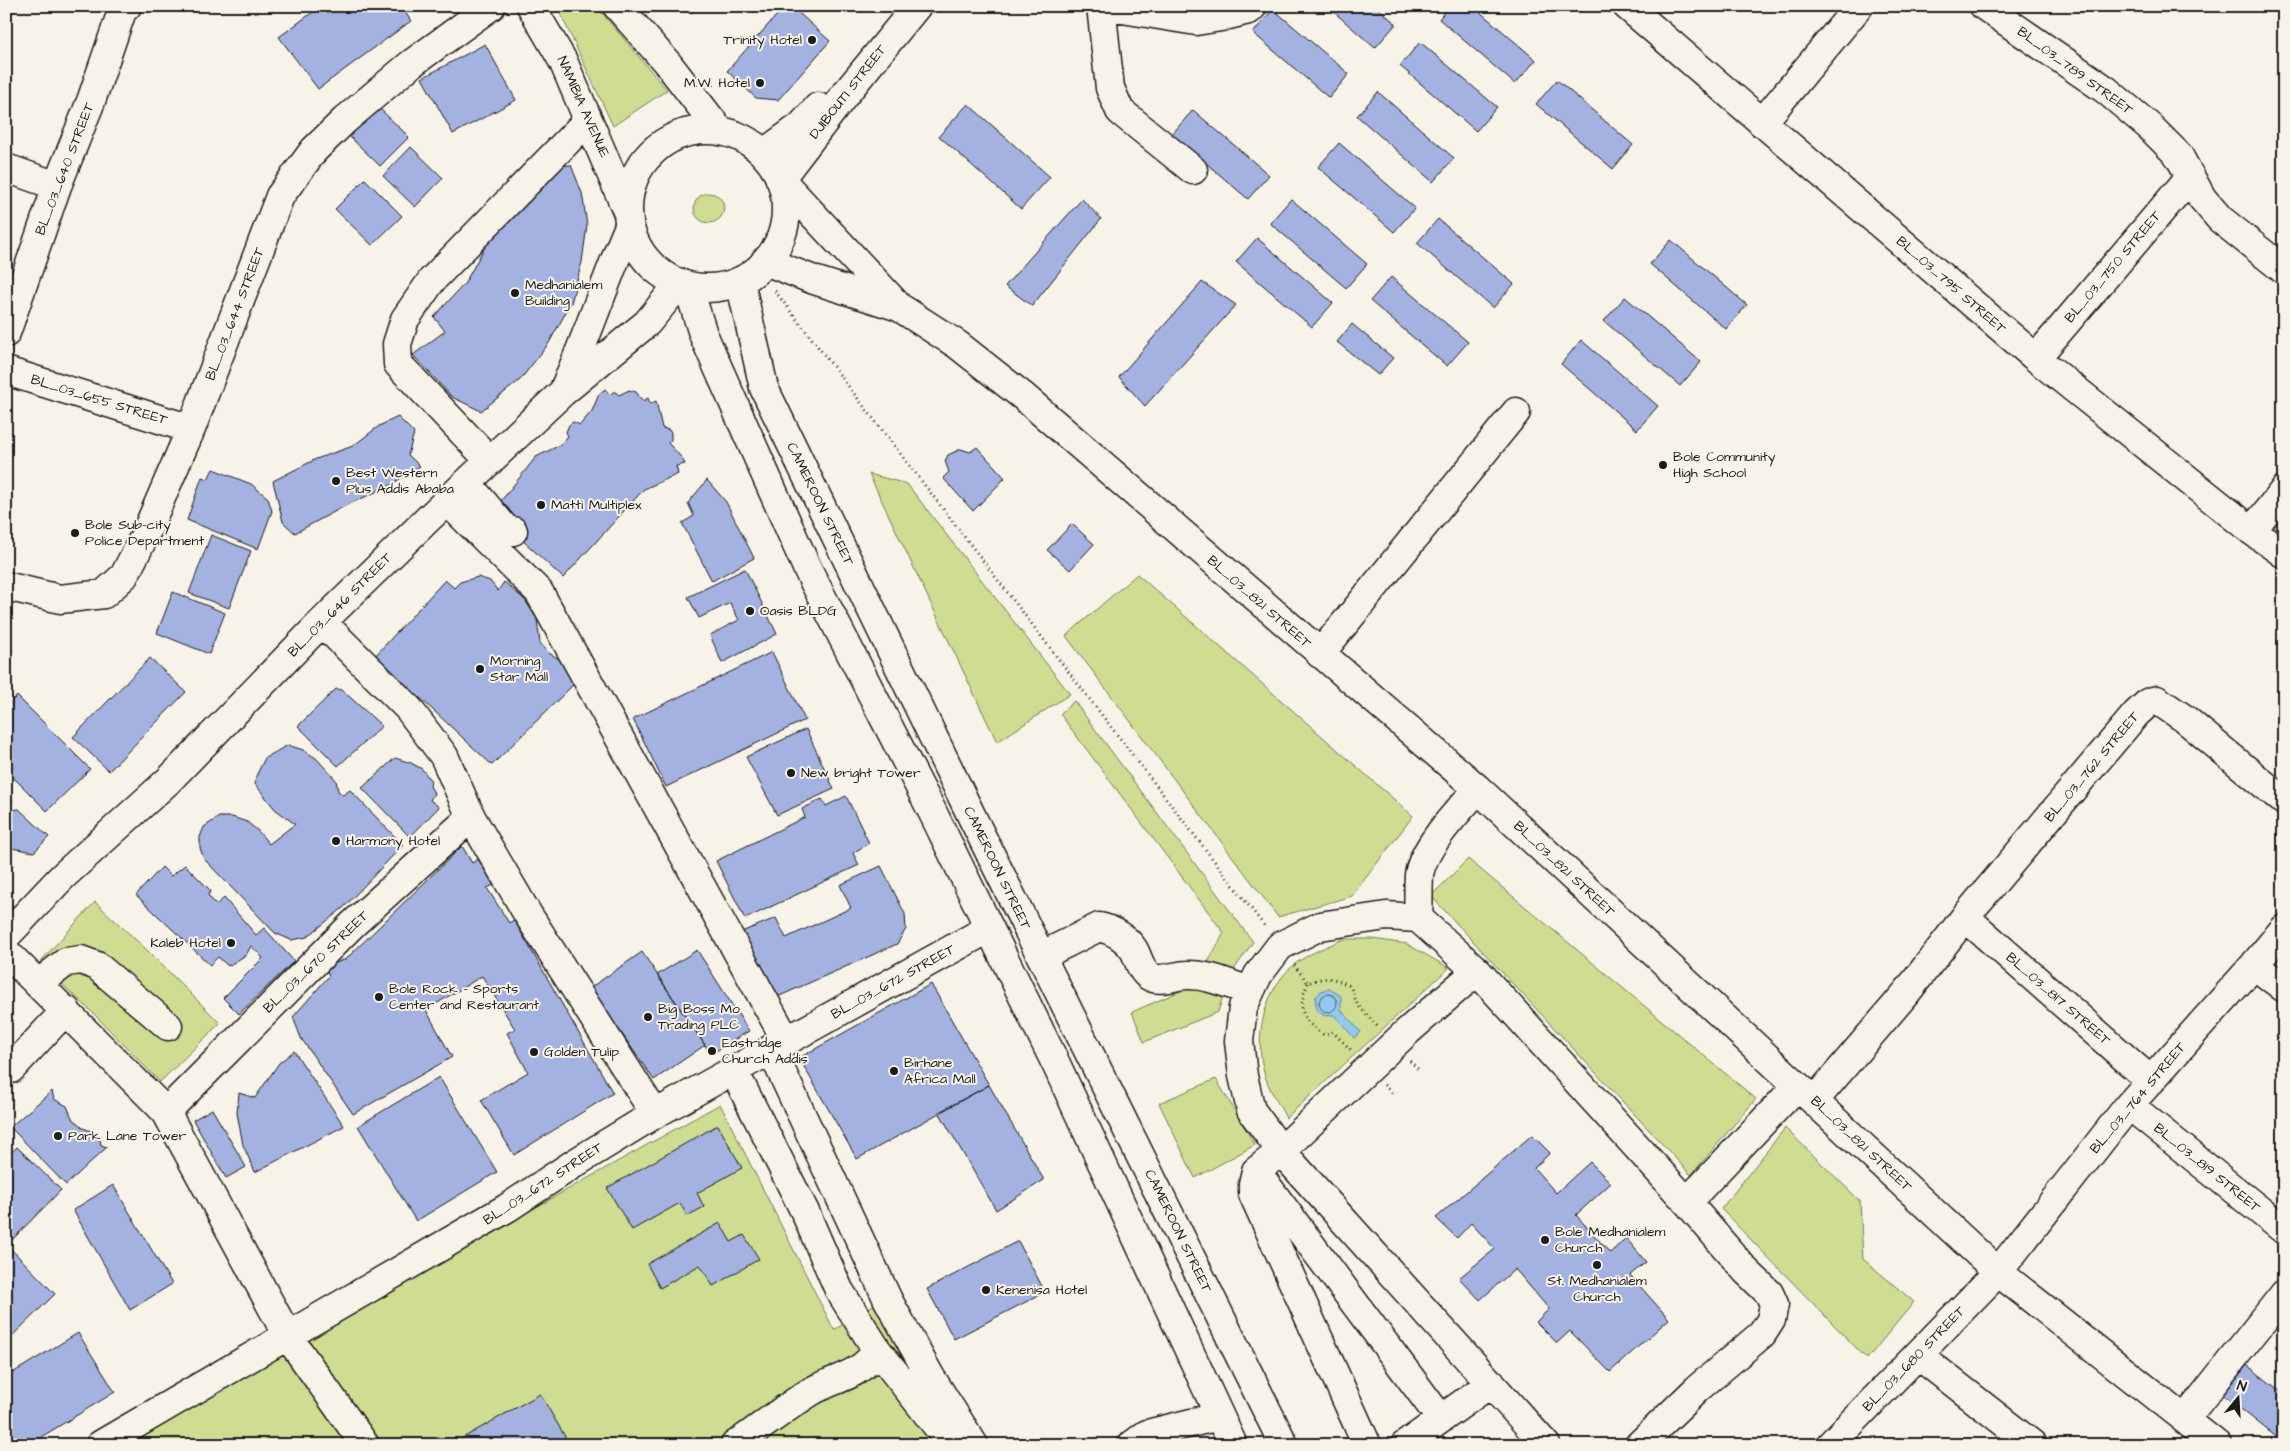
<svg xmlns="http://www.w3.org/2000/svg" width="2290" height="1451" font-family="'Architects Daughter',sans-serif">
	<style>
		.green { fill: #cedd91; stroke: #757c56 }
		.water { fill: #92c9f0; stroke: #63849b }
		.lines { fill: none; stroke-linecap: round; stroke-linejoin: round }
		.shore { stroke: #4b6171; stroke-width: 1 }
		.building { fill: #a3b2e1; stroke: #1c1c1c }
		.minor-casing { stroke: #1c1c1c; stroke-width: 31 }
		.major-casing { stroke: #1c1c1c; stroke-width: 31 }
		.path { stroke: #1c1c1c; stroke-width: 3; stroke-dasharray: 1 4; stroke-linecap: butt }
		.minor { stroke: #f7f3e8; stroke-width: 28 }
		.major { stroke: #f7f3e8; stroke-width: 28 }
		.poi-dot { fill: #1c1c1c; stroke: #f7f3e8; stroke-width: 2 }
		.labels { text-anchor: middle; dominant-baseline: central; stroke-width: 4; stroke-linejoin: round; paint-order: stroke }
		.poi-label { font-size: 14px; fill: #1c1c1c; stroke: #f7f3e8; text-anchor: start }
		.street-label { font-size: 14px; fill: #1c1c1c; stroke: #f7f3e8 }
	</style>
	<rect width="100%" height="100%" fill="#f7f3e8"/>
	<filter id="ink" filterUnits="userSpaceOnUse"><feTurbulence type="fractalNoise" baseFrequency=".02" numOctaves="2"/><feDisplacementMap in="SourceGraphic" scale="10" xChannelSelector="R" yChannelSelector="G"/><feConvolveMatrix kernelMatrix="1 2 1 2 8 2 1 2 1" color-interpolation-filters="sRGB"/></filter>
	<g filter="url(#ink)">
		<path class="green" d="M557 6H596L667 90 613 126Z
			M694 208a15 15 0 1 1 30 0a15 15 0 1 1-30 0Z
			M869 474 907 484 1070 694 997 742Z
			M1137 574 1413 816 1352 896 1278 917 1066 636Z
			M1074 701 1253 942 1231 974 1208 962 1224 933 1060 714Z
			M1468 859 1756 1099 1691 1175 1431 896Z
			M95 902 149 952 220 1023 160 1082 92 1012 39 963Z
			M1343 939H1373L1407 944 1449 968 1286 1118C1279 1104 1268 1088 1264 1073 1254 1036 1264 989 1295 964 1309 953 1327 947 1343 939Z
			M1194 985 1223 996 1218 1012 1144 1042 1132 1012Z
			M1216 1079 1255 1145 1195 1178 1159 1103Z
			M720 1104 834 1330 878 1302 959 1445H112Z
			M1785 1128 1860 1201 1863 1259 1914 1302 1867 1359 1721 1209Z"/>
		<path class="water" d="M1330 989 1341 996V1010L1361 1032 1354 1038 1334 1015 1325 1016 1317 1011 1315 998 1321 991Z"/>
		<g class="lines">
			<path class="shore" d="M1319 1003a9 9 0 1 1 18 0a9 9 0 1 1-18 0Z"/>
		</g>
		<path class="building" d="M321 6H401L411 21 318 89 279 37Z
			M682 6H698L690 14Z
			M785 6H791L830 41 778 100 756 98 727 71Z
			M1327 6H1376L1396 24 1375 48Z
			M1449 6H1473L1536 60 1515 84 1439 19Z
			M1273 9 1349 74 1329 98 1253 33Z
			M1420 42 1497 107 1476 131 1400 66Z
			M485 44 516 100 453 134 422 78Z
			M1557 80 1633 145 1613 169 1536 104Z
			M1378 92 1454 158 1433 182 1357 116Z
			M968 104 1050 177 1021 209 939 136Z
			M377 106 409 137 380 166 348 135Z
			M1193 110 1269 175 1248 199 1172 134Z
			M1339 143 1415 208 1394 232 1318 167Z
			M411 147 443 178 415 207 383 176Z
			M571 165 582 193 587 225 582 262 571 303 549 343 520 380 481 411 452 397 413 355 445 331 434 317 465 283 488 241 543 167Z
			M365 179 402 216 372 245 335 209Z
			M1082 199 1101 219 1032 306 1005 286Z
			M1291 199 1367 264 1346 288 1270 223Z
			M1438 219 1514 284 1493 308 1417 243Z
			M1257 238 1333 303 1312 327 1236 262Z
			M1671 240 1747 305 1726 329 1650 264Z
			M1391 277 1468 342 1447 366 1370 301Z
			M1202 282 1236 305 1145 406 1119 377Z
			M1625 297 1701 362 1680 386 1604 321Z
			M1352 324 1393 358 1378 375 1337 342Z
			M1581 340 1658 406 1637 430 1561 364Z
			M605 389 610 395 614 391 619 395 629 390 636 392 643 401 648 398 650 404 656 401 662 428 669 430 671 433V440L668 443 681 457 685 464 676 466 678 474 644 489 563 578 501 520 505 509 501 501 536 457 560 445 568 436 566 432 569 425 573 422 580 425 592 411 599 394Z
			M398 417 414 433 408 455 420 466 389 486 345 506 295 533 283 522 273 481 316 459 353 446 379 426Z
			M977 447 1005 478 973 511 943 478 949 472 945 461 948 455 961 449 970 452Z
			M213 469 251 484 268 498 272 511 258 549 187 520 202 477 208 479Z
			M707 480 726 502 754 558 712 581 682 523 694 516 688 503Z
			M1072 524 1094 544 1070 570 1047 550Z
			M211 535 251 551 229 608 189 593Z
			M745 569 777 634 722 663 710 635 739 620 730 603 699 618 688 597Z
			M478 577 490 581 498 591 504 582 525 600 537 619 540 643 549 653 562 661 580 678 492 765 375 656 445 580 454 588 460 582Z
			M173 592 225 613 209 654 157 633Z
			M772 652 805 720 666 787 633 719Z
			M150 658 186 692 109 771 73 737Z
			M336 689 342 690 382 726 338 766 298 726Z
			M17 696 90 769 47 811 6 770V707Z
			M806 729 834 789 777 815 746 757Z
			M288 745 303 750 316 758 336 780 338 791 343 795 350 790 403 845 343 908 307 937 291 940 275 933 204 859 200 848V837L204 827 219 817H232L247 822 258 831 269 844 295 824 275 809 255 784 256 776 265 758Z
			M395 758 411 763 422 769 431 781 430 786 434 793 430 800 439 807 410 837 362 788Z
			M6 791 13 801 10 810 19 809 49 837 34 852 11 848 6 862Z
			M846 796 869 843 853 853 859 865 745 919 716 861 805 817 802 809 822 799 826 806Z
			M462 846 472 863 478 859 494 885 487 888 509 923 514 920 613 1093 514 1155 481 1100 528 1072 507 1033 515 1029 482 976 426 1010 452 1057 353 1114 301 1038 293 1017 329 976 326 967 346 959Z
			M185 865 211 891 208 895 216 905 224 898 256 935 264 928 294 961 239 1014 223 998 263 958 251 946 246 955 228 966 218 957 210 965 136 895 162 867 171 876Z
			M881 866 905 914 906 929 897 944 766 1002 734 935 776 918 786 938 851 908 840 885Z
			M697 950 749 1031 711 1054 657 975Z
			M642 952 705 1045 654 1080 590 988Z
			M931 984 989 1085 857 1159 799 1058Z
			M294 1051 344 1126 255 1172 243 1145 237 1113 239 1093 255 1098 279 1063Z
			M439 1077 497 1172 416 1221 358 1126Z
			M989 1085 1044 1180 996 1210 939 1112Z
			M52 1091 54 1099 67 1106 72 1118 83 1128 96 1133 100 1139 101 1145 107 1147 66 1185 10 1127Z
			M212 1109 246 1167 226 1178 193 1120Z
			M718 1125 742 1168 697 1193 704 1207 687 1216 680 1203 632 1230 607 1188Z
			M1532 1135 1550 1153 1534 1168 1556 1193 1590 1162 1611 1183 1576 1215 1610 1253 1626 1238 1646 1262 1630 1275 1669 1319 1610 1372 1570 1331 1557 1343 1536 1322 1549 1309 1515 1269 1480 1300 1459 1278 1495 1249 1471 1223 1457 1238 1436 1218Z
			M17 1147 61 1190 11 1241 6 1236V1158Z
			M113 1185 172 1284 130 1310 73 1210Z
			M720 1223 731 1242 744 1235 759 1259 713 1286 700 1265 660 1288 647 1264Z
			M1018 1241 1045 1292 954 1339 927 1289Z
			M10 1248 55 1294 6 1342V1251Z
			M78 1333 115 1392 28 1445H6V1377Z
			M2247 1365 2284 1394V1443L2223 1395Z
			M540 1394 570 1445H455L454 1443Z"/>
		<g class="lines">
			<g class="minor-casing">
				<path id="minor" d="M1101 6 1110 88 1120 111 1193 170
					M1104 6 1196 21 1221 17 1249 10 1253 6
					M1627 6 2036 358 2252 531 2284 554
					M1984 6 2106 90 2150 127 2179 156 2202 198 2220 219 2284 270
					M1762 123 1859 6
					M6 168 57 186
					M780 179 899 307 958 345 1024 397 1478 789 1998 1272 2217 1445
					M765 261 814 280 896 306
					M6 333 57 186 91 101 122 11 127 6
					M2036 358 2190 177
					M6 371 191 429
					M565 387C588 334 606 279 629 226
					M490 461 398 364 397 344 405 319 432 280 588 120
					M467 483 508 532 513 531
					M447 501 539 592 786 1040
					M2252 531 2284 490
					M6 586 60 599 104 594 124 576 144 537 191 429 280 196 314 150 345 120 411 64 491 6
					M322 622 408 708 444 756 471 817 527 913 655 1114
					M1320 654 1516 412
					M1965 917 2151 1081
					M1418 918C1419 904 1418 889 1419 875 1423 847 1459 810 1478 789
					M6 936 62 877 168 781 322 622 430 517 563 392 647 323 680 283
					M6 952 166 1112 287 1335 365 1445
					M1041 956 1099 927C1113 930 1126 938 1134 950 1139 959 1140 970 1149 976 1159 983 1176 975 1187 975 1208 974 1230 985 1250 991
					M2254 965 2284 988
					M38 984 66 962 81 960 97 966 168 1026
					M771 1049 888 1300 930 1376 974 1445
					M11 1069 66 1010
					M734 1071 805 1212 839 1290 877 1350C861 1376 837 1377 812 1391 786 1407 761 1427 735 1445
					M1814 1101 1907 992 1965 917 2136 714 2149 702 2157 700 2185 719 2284 801
					M2129 1105 2284 1230
					M166 1112 353 924 471 817
					M1256 1171 1441 1419
					M1687 1202 1797 1086
					M877 1350 952 1445
					M1918 1355 2033 1445
					M2185 1419 2284 1294
					M100 1445 507 1208 575 1163 655 1114 988 929
					M1132 1445 1147 1434 1219 1416
					M1367 1445 1253 1194V1184L1256 1171 1281 1151 1408 1031 1477 971
					M1405 1445 1491 1383
					M1546 1445 1281 1151 1251 1110 1243 1076 1239 1041 1243 1007 1258 975 1280 946 1320 926 1386 916 1418 918 1477 971 1687 1202 1746 1271 1769 1293 1774 1304 1771 1320 1762 1334 1697 1389 1639 1445
					M1830 1445 1998 1272 2129 1105 2254 965 2284 929"/>
			</g>
			<g class="major-casing">
				<path id="major" d="M531 6 563 61 627 211
					M617 6 669 65 720 131
					M628 209a79 79 0 1 1 158 0a79 79 0 1 1-158 0Z
					M764 153 801 126 818 107
					M780 179 846 93 917 6
					M740 281 764 388 974 821 1284 1445
					M688 286 703 334 807 568 931 809 1056 1064 1233 1445"/>
			</g>
			<path class="path" d="M775 291 1266 928
				M1294 965 1308 983C1326 976 1334 977 1350 986L1357 1004 1378 1027
				M1308 983C1297 1009 1301 1020 1324 1035L1333 1032 1352 1051
				M1410 1061 1418 1069
				M1384 1085 1392 1093"/>
			<use href="#minor" class="minor"/>
			<use href="#major" class="major"/>
		</g>
	</g>
	<g class="poi-dot">
		<circle cx="812" cy="40" r="5"/>
		<circle cx="760" cy="83" r="5"/>
		<circle cx="515" cy="293" r="5"/>
		<circle cx="1663" cy="465" r="5"/>
		<circle cx="336" cy="481" r="5"/>
		<circle cx="541" cy="505" r="5"/>
		<circle cx="75" cy="533" r="5"/>
		<circle cx="750" cy="611" r="5"/>
		<circle cx="480" cy="669" r="5"/>
		<circle cx="791" cy="773" r="5"/>
		<circle cx="336" cy="841" r="5"/>
		<circle cx="231" cy="943" r="5"/>
		<circle cx="379" cy="997" r="5"/>
		<circle cx="648" cy="1017" r="5"/>
		<circle cx="712" cy="1051" r="5"/>
		<circle cx="534" cy="1052" r="5"/>
		<circle cx="894" cy="1071" r="5"/>
		<circle cx="58" cy="1136" r="5"/>
		<circle cx="1545" cy="1240" r="5"/>
		<circle cx="1597" cy="1265" r="5"/>
		<circle cx="986" cy="1290" r="5"/>
	</g>
	<g class="labels">
		<g class="poi-label">
			<text x="802" y="40" text-anchor="end">Trinity Hotel</text>
			<text x="750" y="83" text-anchor="end">M.W. Hotel</text>
			<text x="525" y="285">Medhanialem<tspan x="525" dy="16">Building</tspan></text>
			<text x="1673" y="457">Bole Community<tspan x="1673" dy="16">High School</tspan></text>
			<text x="346" y="473">Best Western<tspan x="346" dy="16">Plus Addis Ababa</tspan></text>
			<text x="551" y="505">Matti Multiplex</text>
			<text x="85" y="525">Bole Sub-city<tspan x="85" dy="16">Police Department</tspan></text>
			<text x="760" y="611">Oasis BLDG</text>
			<text x="490" y="661">Morning<tspan x="490" dy="16">Star Mall</tspan></text>
			<text x="801" y="773">New bright Tower</text>
			<text x="346" y="841">Harmony Hotel</text>
			<text x="221" y="943" text-anchor="end">Kaleb Hotel</text>
			<text x="389" y="989">Bole Rock - Sports<tspan x="389" dy="16">Center and Restaurant</tspan></text>
			<text x="658" y="1009">Big Boss Mo<tspan x="658" dy="16">Trading PLC</tspan></text>
			<text x="722" y="1043">Eastridge<tspan x="722" dy="16">Church Addis</tspan></text>
			<text x="544" y="1052">Golden Tulip</text>
			<text x="904" y="1063">Birhane<tspan x="904" dy="16">Africa Mall</tspan></text>
			<text x="68" y="1136">Park Lane Tower</text>
			<text x="1555" y="1232">Bole Medhanialem<tspan x="1555" dy="16">Church</tspan></text>
			<text x="1597" y="1281" text-anchor="middle">St. Medhanialem<tspan x="1597" dy="16">Church</tspan></text>
			<text x="996" y="1290">Kenenisa Hotel</text>
		</g>
		<g class="street-label">
			<text transform="translate(2075 71) rotate(36)">BL_03_789 STREET</text>
			<text transform="translate(848 92) rotate(-52)">DJIBOUTI STREET</text>
			<text transform="translate(583 107) rotate(66)">NAMIBIA AVENUE</text>
			<text transform="translate(65 169) rotate(-69)">BL_03_640 STREET</text>
			<text transform="translate(2113 267) rotate(-50)">BL_03_750 STREET</text>
			<text transform="translate(1951 285) rotate(41)">BL_03_795 STREET</text>
			<text transform="translate(235 314) rotate(-69)">BL_03_644 STREET</text>
			<text transform="translate(99 400) rotate(17)">BL_03_655 STREET</text>
			<text transform="translate(820 504) rotate(64)">CAMEROON STREET</text>
			<text transform="translate(1259 602) rotate(41)">BL_03_821 STREET</text>
			<text transform="translate(340 605) rotate(-45)">BL_03_646 STREET</text>
			<text transform="translate(2092 767) rotate(-50)">BL_03_762 STREET</text>
			<text transform="translate(997 868) rotate(64)">CAMEROON STREET</text>
			<text transform="translate(1564 869) rotate(43)">BL_03_821 STREET</text>
			<text transform="translate(316 962) rotate(-44)">BL_03_670 STREET</text>
			<text transform="translate(893 982) rotate(-29)">BL_03_672 STREET</text>
			<text transform="translate(2058 999) rotate(41)">BL_03_817 STREET</text>
			<text transform="translate(2138 1098) rotate(-50)">BL_03_764 STREET</text>
			<text transform="translate(1861 1144) rotate(43)">BL_03_821 STREET</text>
			<text transform="translate(2207 1168) rotate(39)">BL_03_819 STREET</text>
			<text transform="translate(543 1184) rotate(-33)">BL_03_672 STREET</text>
			<text transform="translate(1178 1231) rotate(64)">CAMEROON STREET</text>
			<text transform="translate(1914 1359) rotate(-46)">BL_03_680 STREET</text>
		</g>
	</g>
	<rect width="2290" height="1451" fill="none" stroke="#f7f3e8" stroke-width="25"/>
	<rect x="12" y="12" width="2265" height="1426" fill="none" stroke="#1c1c1c" stroke-width="2" filter="url(#ink)"/>
	<g transform="translate(2238 1398) rotate(18)" stroke="#f7f3e8" stroke-width="4" paint-order="stroke">
	<path d="M0-4L9 19L0 12L-9 19Z" fill="#1c1c1c"/>
	<text y="-8" font-size="14" font-weight="bold" text-anchor="middle" fill="#1c1c1c">N</text>
	</g>
</svg>
